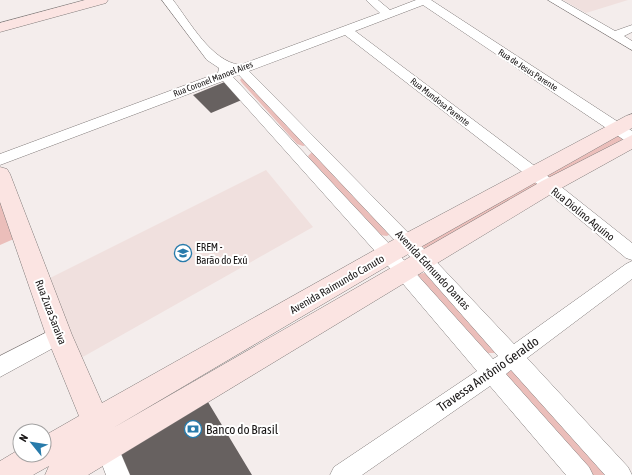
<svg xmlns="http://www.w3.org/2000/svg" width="632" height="475" font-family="'Asap Condensed',sans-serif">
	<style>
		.built { fill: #f0e0de }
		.green { fill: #ebbeba }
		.building { fill: #676160 }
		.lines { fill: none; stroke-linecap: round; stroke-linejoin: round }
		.street-casing { stroke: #817b7a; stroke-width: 1 }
		.secondary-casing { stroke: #817b7a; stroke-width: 1 }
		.street { fill: #fff; fill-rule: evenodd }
		.secondary { fill: #fbe4e2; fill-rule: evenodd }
		.labels { text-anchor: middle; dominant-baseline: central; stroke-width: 4; stroke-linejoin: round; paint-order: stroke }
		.far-street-label { font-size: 9px; fill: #191616; stroke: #fff }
		.street-label { font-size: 11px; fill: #191616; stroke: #fff }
		.poi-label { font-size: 11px; fill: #191616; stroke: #fff; text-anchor: start }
		.near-street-label { font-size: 13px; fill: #191616; stroke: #fff }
		.near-poi-label { font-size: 13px; fill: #191616; stroke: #fff; text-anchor: start }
	</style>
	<rect width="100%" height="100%" fill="#f4edec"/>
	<path class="built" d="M563 0H628L586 13Z
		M266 170 313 227 81 358 48 279Z"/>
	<path class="green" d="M242 78H246L306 145 303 146 297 144 242 83 240 80Z
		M616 134 625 138 553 181 544 175Z
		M313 151 390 234 387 236 380 235 310 159 308 156Z
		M533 180 541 187 426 250 420 244Z
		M0 192 16 238 0 245Z
		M424 273 430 274 497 349 494 353H488L482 350 417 278 419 274Z
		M511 370 517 371 613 475H591L505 376 507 371Z"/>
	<path class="building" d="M227 81 244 99 211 113 193 95Z
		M208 402 252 475H126L118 456Z"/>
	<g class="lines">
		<g class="street-casing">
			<path id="street" d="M162 0H173C190 22 211 61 240 65L380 13 366 0H378L390 10 416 0H431L632 131V143L627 142 423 5 355 31 540 170 632 243V260L626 258 530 178 345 35 249 71 430 255 514 344 626 264 632 261V279L527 358 628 467 632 475H605L511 370 506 374 589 467 593 475H566L490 386 362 475H330L334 467 477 371 382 259 223 81 0 165V154L218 73 219 68 207 60ZM239 75 418 265 498 356 493 359 394 249 233 77Z
				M548 0H561L615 31 632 25V32L624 36 632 41V50Z
				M59 326 66 329 69 335 66 341 0 377V356Z
				M107 437 115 440 130 475H106L96 448 99 440Z"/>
		</g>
		<g class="secondary-casing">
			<path id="secondary" d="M85 0H108L106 3 0 32V23Z
				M632 114V128L396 261 113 428 542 181 632 135V149L556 191 88 475H45L49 466 33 475H0V461L20 449V455H44V436L79 416 46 335 0 202V167L7 169 10 174 72 335 102 403 380 247 626 116Z"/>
		</g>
		<use href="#street" class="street"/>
		<use href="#secondary" class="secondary"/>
	</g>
	<defs>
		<g id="school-ring" transform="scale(0.9)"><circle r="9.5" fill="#fff" stroke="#287bab" stroke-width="1.5"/><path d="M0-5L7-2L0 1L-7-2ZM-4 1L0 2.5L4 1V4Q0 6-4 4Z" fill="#287bab"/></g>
		<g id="bank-ring" transform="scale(0.9)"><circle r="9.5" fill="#fff" stroke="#287bab" stroke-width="1.5"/><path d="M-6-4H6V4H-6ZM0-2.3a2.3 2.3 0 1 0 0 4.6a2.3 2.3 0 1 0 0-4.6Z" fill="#287bab"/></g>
	</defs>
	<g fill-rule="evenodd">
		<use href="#school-ring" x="183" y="253"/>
		<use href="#bank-ring" x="193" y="429"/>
	</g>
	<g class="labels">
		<g class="far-street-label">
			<text transform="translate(528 70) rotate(33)">Rua de Jesus Parente</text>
			<text transform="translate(213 79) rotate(-21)">Rua Coronel Manoel Aires</text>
			<text transform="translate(440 102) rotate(38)">Rua Mundosa Parente</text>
		</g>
		<g class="street-label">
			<text transform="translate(583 214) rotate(39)">Rua Diolino Aquino</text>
			<text transform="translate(433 270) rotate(47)">Avenida Edmundo Dantas</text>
			<text transform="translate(337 284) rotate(-30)">Avenida Raimundo Canuto</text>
			<text transform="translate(51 312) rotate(69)">Rua Zuza Saraíva</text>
		</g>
		<g class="poi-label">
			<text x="196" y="247">EREM -<tspan x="196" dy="13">Barão do Exú</tspan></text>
		</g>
		<g class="near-street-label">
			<text transform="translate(488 374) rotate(-35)">Travessa Antônio Geraldo</text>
		</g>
		<g class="near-poi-label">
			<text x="206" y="429">Banco do Brasil</text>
		</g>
	</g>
	<g transform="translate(32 443) rotate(300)"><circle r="19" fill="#ffffff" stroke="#a3a2a2"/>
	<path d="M0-3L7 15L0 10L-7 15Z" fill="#287bab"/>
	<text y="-6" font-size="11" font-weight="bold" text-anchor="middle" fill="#191616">N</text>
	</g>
</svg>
